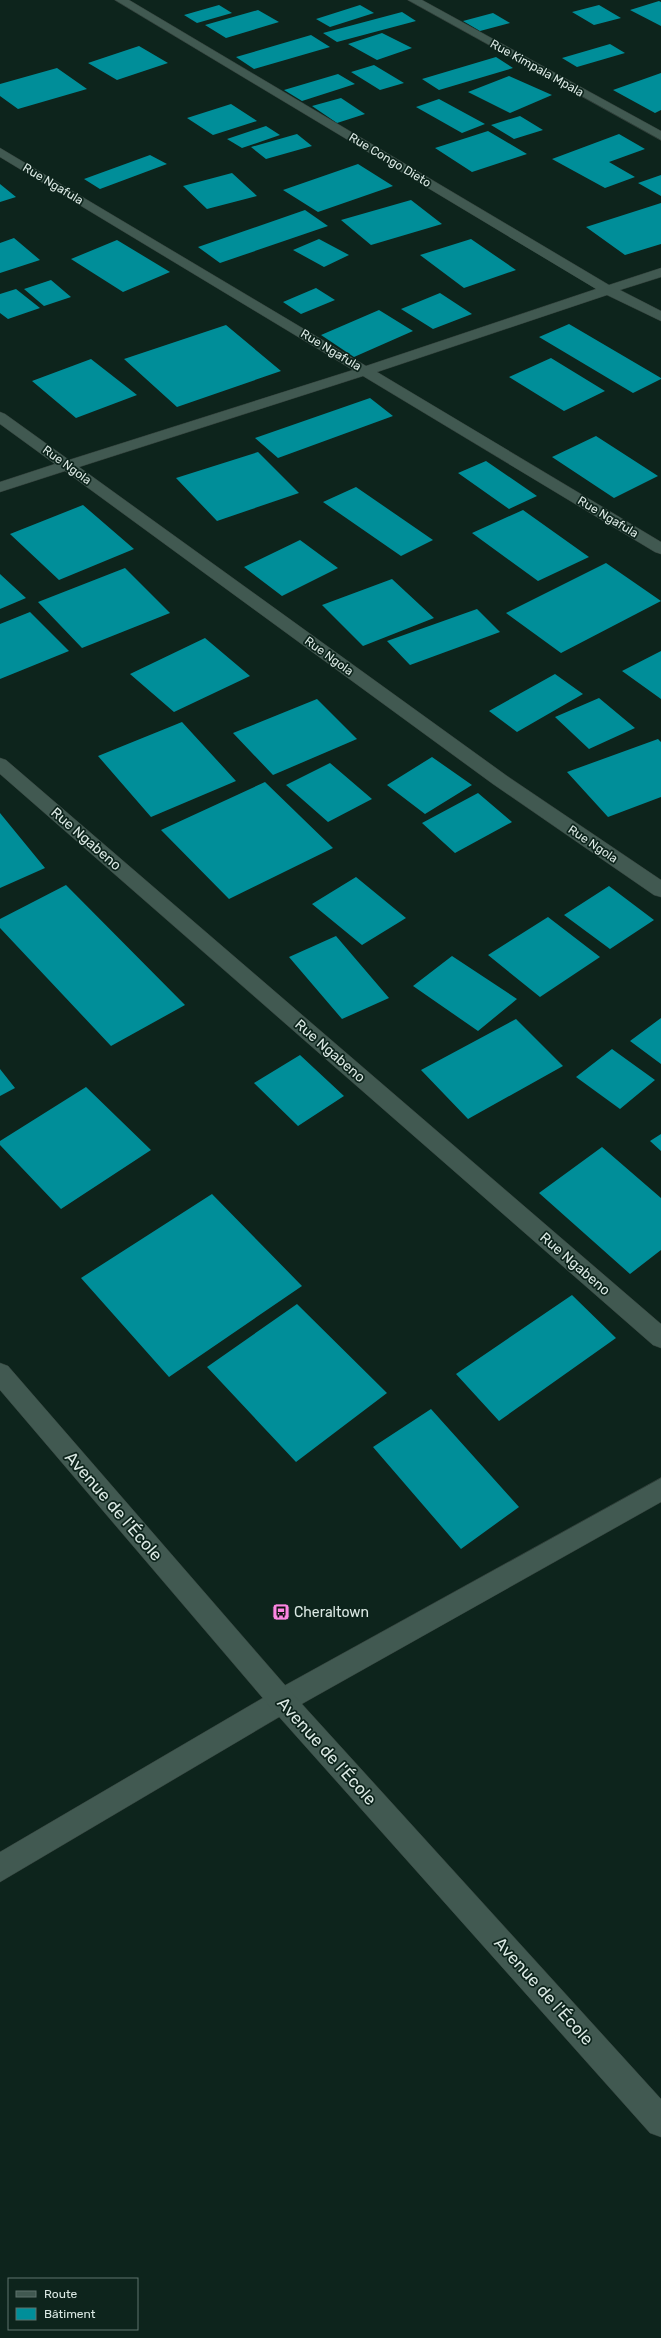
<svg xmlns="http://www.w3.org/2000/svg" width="661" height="2338" font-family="Rubik,sans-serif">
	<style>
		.building { fill: #008e99 }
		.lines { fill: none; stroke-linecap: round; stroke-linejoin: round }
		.minor-casing { stroke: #303d38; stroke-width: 1 }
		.secondary-casing { stroke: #303d38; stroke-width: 1 }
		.minor { fill: #415951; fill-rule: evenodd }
		.secondary { fill: #415951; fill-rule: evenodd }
		.labels { text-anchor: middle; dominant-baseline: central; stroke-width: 3.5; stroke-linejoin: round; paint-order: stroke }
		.far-street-label { font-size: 12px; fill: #dbe9e4; stroke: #0d241c }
		.street-label { font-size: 14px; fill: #dbe9e4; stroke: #0d241c }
		.poi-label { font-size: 14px; fill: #dbe9e4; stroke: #0d241c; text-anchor: start }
		.near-street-label { font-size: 17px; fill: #dbe9e4; stroke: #0d241c }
	</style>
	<rect width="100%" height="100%" fill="#0d241c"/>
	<path class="building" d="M659 1 661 2V26L630 10Z
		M219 5 232 13 197 23 184 15Z
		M360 5 374 13 330 27 316 19Z
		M599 5 621 18 594 25 572 12Z
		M258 10 279 22 226 38 205 25Z
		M402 12 416 21 337 42 323 33Z
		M493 13 510 23 480 31 463 21Z
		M382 33 412 48 377 60 348 44Z
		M311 35 330 47 254 69 236 57Z
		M610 44 625 53 577 67 562 58Z
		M139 46 168 63 117 80 88 63Z
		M496 57 513 68 439 90 422 79Z
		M374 65 404 83 380 90 351 72Z
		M57 68 87 89 18 109 0 96V84Z
		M661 73V110L655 113 613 90Z
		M338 74 355 84 302 101 284 90Z
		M509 76 552 95 510 113 468 92Z
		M341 98 365 114 337 123 312 106Z
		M439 99 485 124 462 133 416 107Z
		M231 104 257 121 213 135 187 118Z
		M520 116 543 130 514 139 491 125Z
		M266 126 280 135 242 148 227 139Z
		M488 131 527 154 472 172 435 148Z
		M297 134 312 146 266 159 251 147Z
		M619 134 645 149 609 162 635 177 605 188 552 159Z
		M150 155 167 164 100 189 84 179Z
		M358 164 393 186 318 212 283 190Z
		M232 173 257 196 207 209 183 186Z
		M661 175V196L638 183Z
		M0 184 16 197 0 202Z
		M411 200 442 224 371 245 341 220Z
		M661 203V244L625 255 586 227Z
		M305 210 328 226 220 263 198 247Z
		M14 238 40 260 0 273V243Z
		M319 239 349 255 324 267 293 250Z
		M471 239 516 270 464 288 420 255Z
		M117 240 170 272 123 292 71 259Z
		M51 280 71 297 44 306 24 289Z
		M316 288 335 300 301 314 283 302Z
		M16 289 40 308 8 319 0 313V294Z
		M440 293 472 314 433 329 401 309Z
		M379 310 413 331 354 357 321 335Z
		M569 324 661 378V379L633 393 539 337Z
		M226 325 281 371 177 407 124 359Z
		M551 358 605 391 564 411 509 377Z
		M91 359 137 395 76 418 32 381Z
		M370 398 393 416 278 458 255 438Z
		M596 436 658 476 614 498 552 457Z
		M258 452 299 493 217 521 176 478Z
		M486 461 537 496 509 509 458 473Z
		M356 487 433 540 401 556 323 502Z
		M83 505 134 549 59 580 10 534Z
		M523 510 589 557 538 581 472 533Z
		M300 540 338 568 282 596 244 567Z
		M606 563 661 601 561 653 506 613Z
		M125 568 170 613 82 648 38 602Z
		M0 574 26 598 0 609Z
		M392 579 434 618 363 646 322 605Z
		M477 609 500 632 410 665 387 641Z
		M30 612 69 651 0 679V624Z
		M205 638 250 676 174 712 130 674Z
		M661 651V699L622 671Z
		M555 674 583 694 517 732 489 711Z
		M599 698 635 728 589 749 555 717Z
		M317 699 357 739 273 775 233 733Z
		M182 722 236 781 151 817 98 756Z
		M658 739 661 742V797L608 817 567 772Z
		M432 757 472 785 425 814 387 785Z
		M330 763 372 799 328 822 286 785Z
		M265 782 333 848 229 899 161 830Z
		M478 793 512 822 455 853 422 823Z
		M0 813 45 868 0 888Z
		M356 877 406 918 362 945 312 904Z
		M66 885 185 1005 111 1046 0 928V919Z
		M609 886 654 920 610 949 564 915Z
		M548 917 600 957 540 997 488 955Z
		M336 936 389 998 342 1019 289 957Z
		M452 956 517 999 478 1031 413 986Z
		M661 1018V1064L630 1041Z
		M516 1019 563 1066 468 1119 421 1070Z
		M612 1049 655 1080 620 1109 576 1077Z
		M300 1055 344 1096 298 1126 254 1083Z
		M0 1069 15 1088 0 1096Z
		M86 1087 151 1150 61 1209 0 1145V1141Z
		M661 1134V1151L650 1141Z
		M602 1147 661 1198V1250L630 1274 539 1193Z
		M212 1194 302 1286 169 1377 81 1278Z
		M572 1295 616 1338 499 1421 456 1374Z
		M297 1304 387 1393 296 1462 207 1367Z
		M431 1409 519 1507 461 1549 373 1447Z"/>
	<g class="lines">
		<g class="minor-casing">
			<path id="minor" d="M115 0H129L609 285 661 268V277L620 290 661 311V321L607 295 377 372 661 542V554L655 552 363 376 79 467 507 776 661 880V897L654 895 493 784 65 471 0 492V482L55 464 0 424V412L5 414 69 460 353 370 0 157V148L366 366 596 289Z
				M408 0H422L661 131V140Z
				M0 758 6 760 661 1324V1348L653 1345 0 774Z
				M661 1478V1502L291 1710 0 1882V1852L273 1692Z"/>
		</g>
		<g class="secondary-casing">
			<path id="secondary" d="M0 1363 8 1366 291 1692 661 2099V2137L650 2133 273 1710 0 1390Z"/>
		</g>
		<use href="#minor" class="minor"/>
		<use href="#secondary" class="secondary"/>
	</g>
	<defs>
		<g id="bus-square" transform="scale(0.9)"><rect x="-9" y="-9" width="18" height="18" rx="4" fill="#fc86e3" stroke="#0d241c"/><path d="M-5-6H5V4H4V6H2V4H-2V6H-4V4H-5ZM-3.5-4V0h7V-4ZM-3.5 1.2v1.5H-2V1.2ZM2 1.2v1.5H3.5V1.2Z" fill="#111"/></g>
	</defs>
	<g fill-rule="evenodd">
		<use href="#bus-square" x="281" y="1612"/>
	</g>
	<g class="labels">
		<g class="far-street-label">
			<text transform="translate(537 68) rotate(29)">Rue Kimpala Mpala</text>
			<text transform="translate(390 160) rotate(31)">Rue Congo Dieto</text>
			<text transform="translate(53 184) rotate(31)">Rue Ngafula</text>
			<text transform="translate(331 350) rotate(31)">Rue Ngafula</text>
			<text transform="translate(67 465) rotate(36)">Rue Ngola</text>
			<text transform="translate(608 517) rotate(31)">Rue Ngafula</text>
			<text transform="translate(329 656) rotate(36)">Rue Ngola</text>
			<text transform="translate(593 844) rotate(34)">Rue Ngola</text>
		</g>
		<g class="street-label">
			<text transform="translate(86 839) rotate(41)">Rue Ngabeno</text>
			<text transform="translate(330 1051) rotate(41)">Rue Ngabeno</text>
			<text transform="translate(575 1264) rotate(41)">Rue Ngabeno</text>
		</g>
		<g class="poi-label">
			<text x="294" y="1612">Cheraltown</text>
		</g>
		<g class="near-street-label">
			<text transform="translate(114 1506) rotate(49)">Avenue de l'École</text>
			<text transform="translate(327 1751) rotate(48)">Avenue de l'École</text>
			<text transform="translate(544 1991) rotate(48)">Avenue de l'École</text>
		</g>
	</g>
	<rect x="8" y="2278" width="130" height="52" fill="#0d241c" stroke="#5f736c"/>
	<rect x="16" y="2291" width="20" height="6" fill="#415951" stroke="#5f736c"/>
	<text x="44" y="2298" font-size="12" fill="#dbe9e4">Route</text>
	<rect x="16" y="2308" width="20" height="12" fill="#008e99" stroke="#5f736c"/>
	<text x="44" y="2318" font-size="12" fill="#dbe9e4">Bâtiment</text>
</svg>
